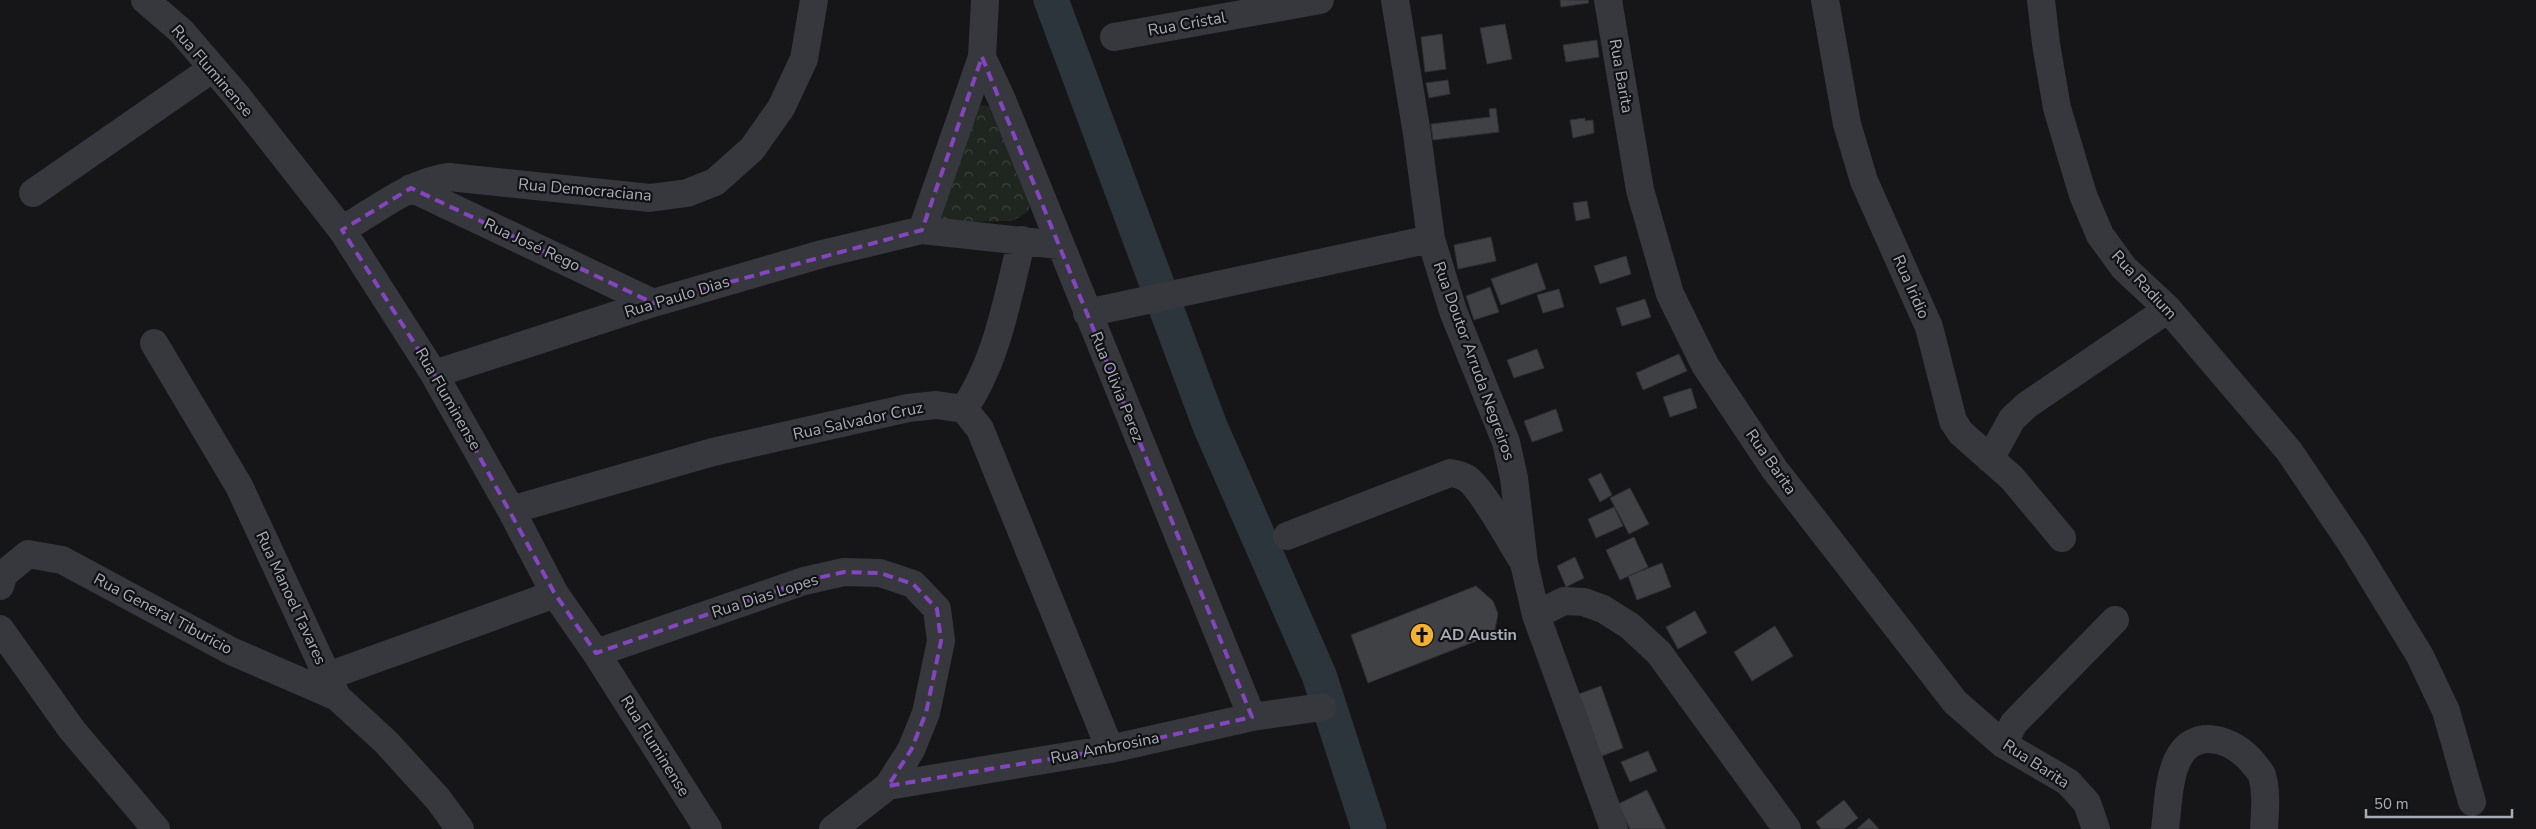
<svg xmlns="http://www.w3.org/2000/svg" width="2536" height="829" font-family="'Nunito Sans',sans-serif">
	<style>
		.forest { fill: url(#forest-crowns) }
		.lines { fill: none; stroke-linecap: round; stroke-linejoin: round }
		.river { stroke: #2c353c; stroke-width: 35 }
		.building { fill: #404145; stroke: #303034 }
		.minor { stroke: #37383d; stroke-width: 28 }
		.marked { fill: none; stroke: #8446be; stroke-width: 4; stroke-dasharray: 10 6; stroke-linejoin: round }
		.labels { text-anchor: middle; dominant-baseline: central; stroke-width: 4.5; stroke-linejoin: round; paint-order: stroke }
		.street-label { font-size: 16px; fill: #a8adb8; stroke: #111113 }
		.poi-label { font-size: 16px; font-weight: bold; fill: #a8adb8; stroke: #111113; text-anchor: start }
	</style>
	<defs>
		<pattern id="forest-crowns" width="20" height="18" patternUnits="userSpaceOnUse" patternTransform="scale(1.25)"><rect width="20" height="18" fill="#1e261f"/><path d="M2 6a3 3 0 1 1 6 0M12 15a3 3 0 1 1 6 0" fill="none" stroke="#3c433d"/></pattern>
	</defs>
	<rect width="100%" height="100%" fill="#161618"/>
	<path class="forest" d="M985 105 995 110 1031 199 1028 212 1012 221 948 222 941 216 973 106Z"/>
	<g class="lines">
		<path class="river" d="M1051 0 1210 426 1319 675 1369 829"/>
	</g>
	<path class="building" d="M1560 0H1588L1589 3 1561 7Z
		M1505 24 1512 59 1487 64 1480 28Z
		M1442 34 1446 69 1425 72 1421 37Z
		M1597 40 1599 57 1566 62 1563 45Z
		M1448 80 1450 94 1429 98 1426 83Z
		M1496 108 1499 132 1433 140 1431 124 1490 117 1489 109Z
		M1585 118V121L1593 120 1594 133 1573 138 1570 120Z
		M1587 201 1590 218 1576 221 1573 203Z
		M1491 237 1496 261 1458 269 1454 245Z
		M1626 256 1631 274 1600 284 1594 266Z
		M1537 263 1546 289 1501 305 1491 279Z
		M1490 287 1499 312 1474 320 1466 296Z
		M1559 289 1564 307 1543 313 1537 295Z
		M1645 299 1651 317 1622 326 1616 308Z
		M1537 349 1544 368 1514 378 1507 360Z
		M1679 354 1687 371 1643 390 1636 373Z
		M1691 388 1697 408 1670 417 1663 397Z
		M1556 409 1563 431 1532 442 1524 421Z
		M1601 473 1612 495 1600 502 1588 479Z
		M1630 488 1649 524 1629 534 1610 498Z
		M1614 507 1623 526 1596 538 1588 519Z
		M1634 537 1648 567 1620 580 1606 550Z
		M1575 557 1584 578 1566 587 1557 566Z
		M1662 563 1671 587 1637 600 1628 576Z
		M1476 586 1493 601 1498 614 1494 634 1368 683 1351 635Z
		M1695 611 1707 633 1678 649 1666 627Z
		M1775 626 1793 656 1752 681 1734 652Z
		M1601 686 1623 748 1599 757 1576 695Z
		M1648 751 1657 771 1630 782 1621 762Z
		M1647 790 1666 829H1630L1618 804Z
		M1844 800 1858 818 1844 829H1821L1816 822Z
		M1869 818 1879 829H1857Z"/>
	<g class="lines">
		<path class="minor" d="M145 0 181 31 237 96 342 230 434 374 511 510 555 594 596 653 708 829
			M1395 0 1417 134 1431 239 1453 311 1506 442 1514 478 1524 563 1536 615 1614 829
			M1608 0 1640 190 1670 294 1705 365 1775 470 1955 702 2003 744 2068 782 2087 803 2096 829
			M1825 0 1847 124 1864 181 1929 327 1953 421 1961 433 2012 478 2062 538
			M2041 0 2046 44 2057 108 2083 195 2100 235 2124 268 2168 309 2289 451 2353 546 2420 656 2446 711 2472 802
			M1114 37 1320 0
			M982 57 1002 100 1252 717
			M411 188 653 303
			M33 193 213 68
			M342 230C376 210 410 182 449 177L650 198 687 193 715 182 752 149 781 108 804 59 814 0
			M922 230 982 57 985 0
			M1087 313 1431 239
			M154 343 239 486 337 697 386 742 438 799 460 829
			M434 374 653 303 822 254 922 230 1059 245
			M964 409C998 359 1007 298 1022 240
			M1990 459 2012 419 2027 405 2168 309
			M511 510 713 452 908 408 936 405 964 409 980 429 1110 749
			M1287 536 1450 473C1457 474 1462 475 1468 479 1484 492 1509 539 1521 558
			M0 586 4 574 28 554 62 560 231 651 337 697
			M1536 615 1564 601 1584 602 1603 609 1630 626 1659 653 1787 829
			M0 629 72 730 156 829
			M596 653 804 581 844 572 880 573 913 584 937 609 941 641 926 713 911 750 888 786 833 829
			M328 676 555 594
			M2003 744 2014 723 2115 620
			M888 786 1110 749 1252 717 1322 707
			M2165 829C2168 807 2168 781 2177 761 2193 725 2234 739 2253 763 2256 767 2260 771 2262 775 2267 793 2265 811 2264 829"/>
	</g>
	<path class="marked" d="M982 57 1252 717 1110 749 888 786 911 750 926 713 941 641 937 609 913 584 880 573 844 572 804 581 596 653 555 594 434 374 342 230 411 188 653 303 922 230Z"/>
	<defs>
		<g id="church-disc" transform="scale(1.25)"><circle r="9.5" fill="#f2b134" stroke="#111113"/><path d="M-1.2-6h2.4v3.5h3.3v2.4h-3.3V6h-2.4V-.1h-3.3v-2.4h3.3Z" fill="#111"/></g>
	</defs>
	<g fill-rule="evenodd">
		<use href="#church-disc" x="1422" y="635"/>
	</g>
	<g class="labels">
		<g class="street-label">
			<text transform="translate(1187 24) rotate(-10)">Rua Cristal</text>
			<text transform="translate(212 71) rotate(49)">Rua Fluminense</text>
			<text transform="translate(1621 76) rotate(80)">Rua Barita</text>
			<text transform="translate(585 190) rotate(5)">Rua Democraciana</text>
			<text transform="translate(532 245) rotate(25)">Rua José Rego</text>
			<text transform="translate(2144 285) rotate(47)">Rua Radium</text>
			<text transform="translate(1911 287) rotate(66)">Rua Iridio</text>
			<text transform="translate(677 297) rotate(-17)">Rua Paulo Dias</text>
			<text transform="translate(1474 361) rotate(70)">Rua Doutor Arruda Negreiros</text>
			<text transform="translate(1117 387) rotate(68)">Rua Olivia Perez</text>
			<text transform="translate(448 399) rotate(60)">Rua Fluminense</text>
			<text transform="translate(858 421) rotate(-12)">Rua Salvador Cruz</text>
			<text transform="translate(1771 462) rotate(55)">Rua Barita</text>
			<text transform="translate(765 596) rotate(-18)">Rua Dias Lopes</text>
			<text transform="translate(291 598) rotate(65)">Rua Manoel Tavares</text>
			<text transform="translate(163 614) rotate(28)">Rua General Tiburicio</text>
			<text transform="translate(655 746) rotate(58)">Rua Fluminense</text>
			<text transform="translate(1105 748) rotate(-11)">Rua Ambrosina</text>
			<text transform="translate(2036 764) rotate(33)">Rua Barita</text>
		</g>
		<g class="poi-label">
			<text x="1440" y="635">AD Austin</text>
		</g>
	</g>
	<path d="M2366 809v8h146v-8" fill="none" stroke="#a8adb8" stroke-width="2.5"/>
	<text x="2374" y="809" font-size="15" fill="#a8adb8" stroke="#111113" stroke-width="4" paint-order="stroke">50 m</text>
</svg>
